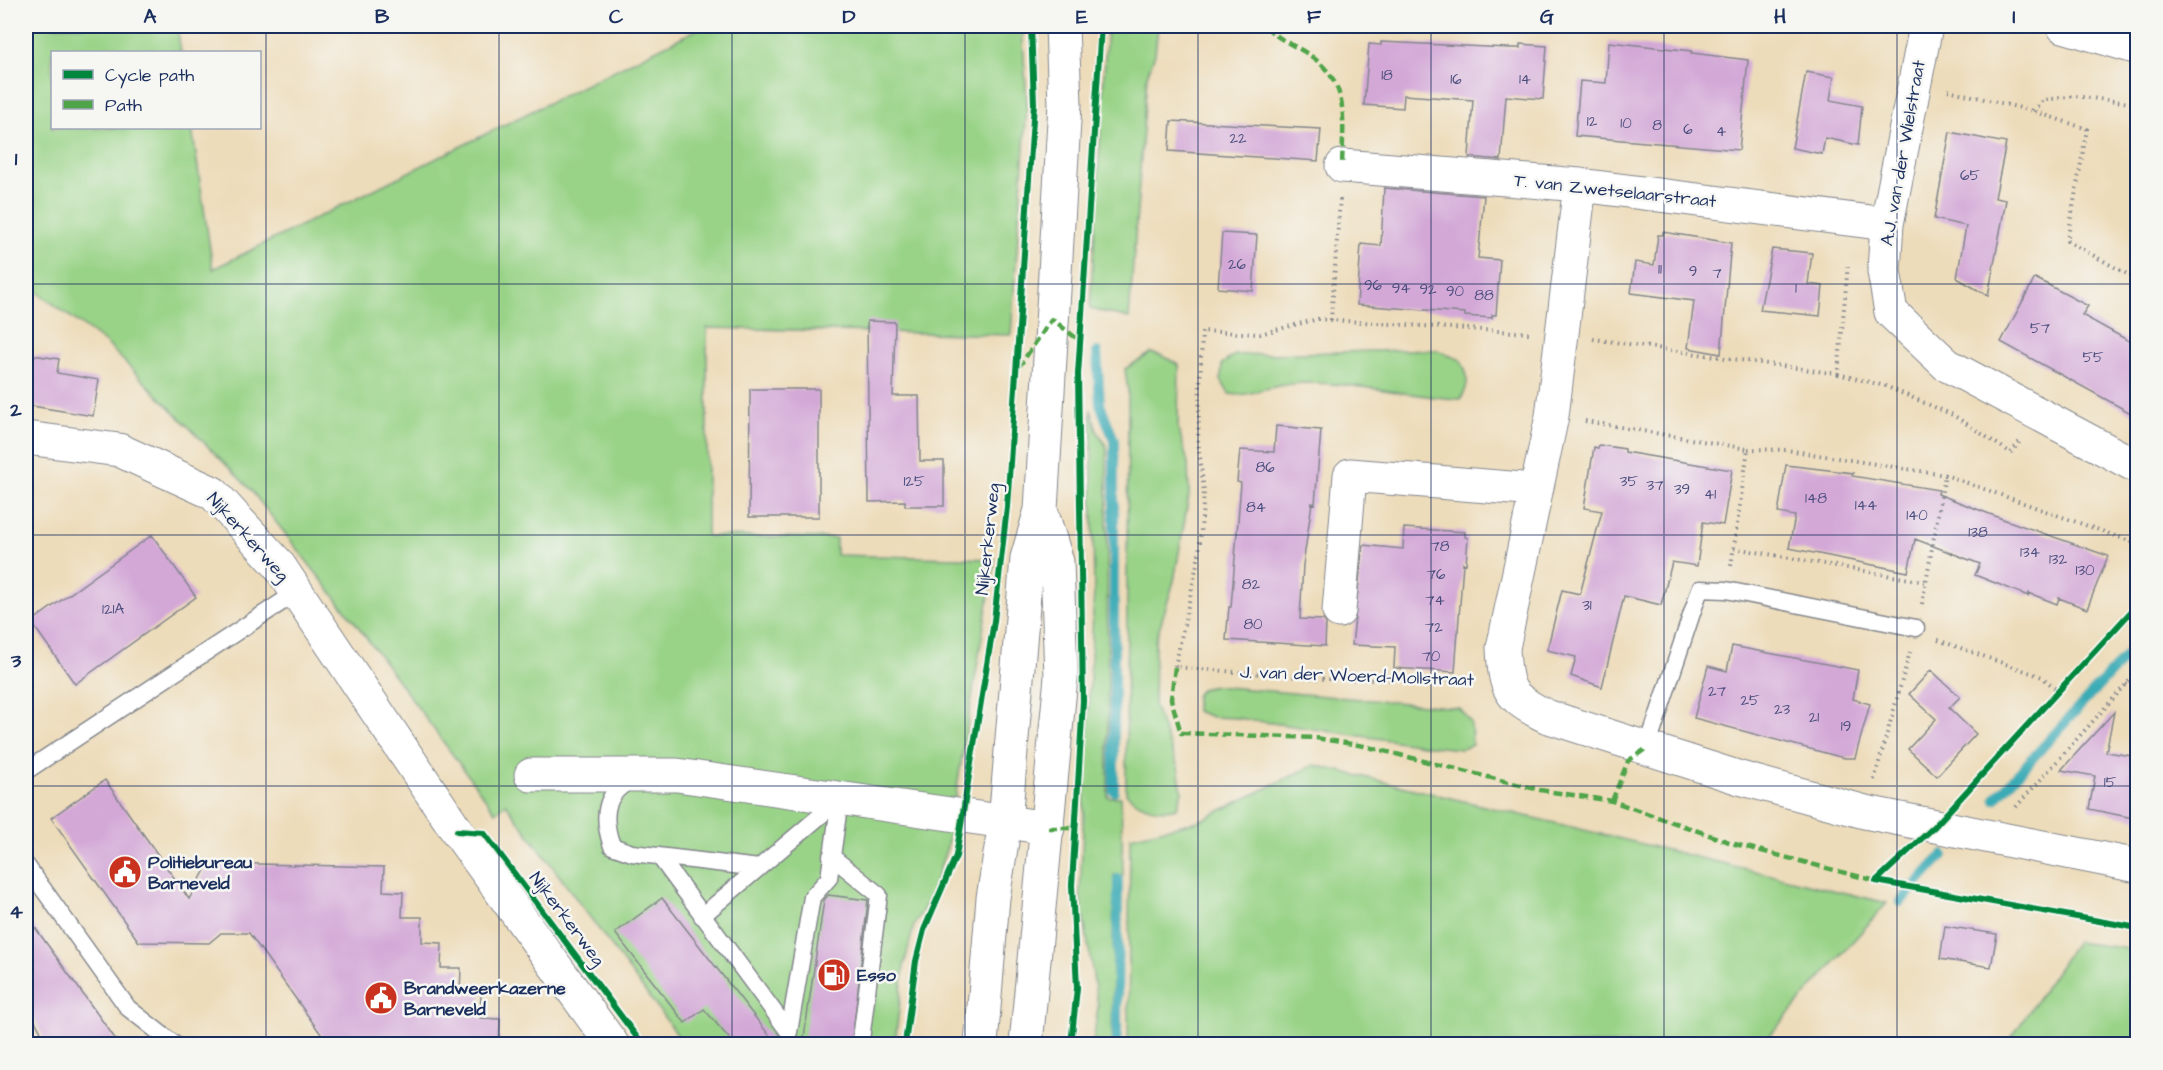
<svg xmlns="http://www.w3.org/2000/svg" width="2163" height="1070" font-family="'Architects Daughter',sans-serif">
	<style>
		.green { fill: #99d387; stroke: #5a8172; stroke-width: 1.5 }
		.lines { fill: none; stroke-linecap: round; stroke-linejoin: round }
		.stream { stroke: #3aabb6; stroke-width: 10 }
		.building { fill: #d3a8d7 }
		.lane-casing { stroke: #84868c; stroke-width: 19 }
		.street-casing { stroke: #84868c; stroke-width: 35 }
		.secondary-casing { stroke: #84868c; stroke-width: 35 }
		.path { stroke: #84868c; stroke-width: 4; stroke-dasharray: 1.5 4.5; stroke-linecap: butt }
		.lane { stroke: #fff; stroke-width: 16 }
		.street { stroke: #fff; stroke-width: 33 }
		.secondary { stroke: #fff; stroke-width: 33 }
		.quiet { stroke: #4fa44a; stroke-width: 4.5; stroke-dasharray: 9 4.5; stroke-linecap: butt }
		.cycleway-casing { stroke: #f6f6f2; stroke-width: 10 }
		.cycleway { stroke: #00873e; stroke-width: 6 }
		.grid { fill: none; stroke: #1b2f5e; stroke-width: 1.5; stroke-opacity: 0.55 }
		.labels { text-anchor: middle; dominant-baseline: central; stroke-width: 5; stroke-linejoin: round; paint-order: stroke }
		.number-label { font-size: 15px; fill: #494d7c }
		.street-label { font-size: 18px; fill: #1b2f5e; stroke: #f6f6f2 }
		.poi-label { font-size: 18px; font-weight: bold; fill: #1b2f5e; stroke: #f6f6f2; text-anchor: start }
		.neatline { fill: none; stroke: #1b2f5e; stroke-width: 2 }
		.grid-label { font-size: 20px; text-anchor: middle; font-weight: bold; fill: #1b2f5e }
	</style>
	<rect width="100%" height="100%" fill="#f6f6f2"/>
	<filter id="ink" filterUnits="userSpaceOnUse"><feTurbulence type="fractalNoise" baseFrequency=".0167" numOctaves="2"/><feDisplacementMap in="SourceGraphic" scale="12" xChannelSelector="R" yChannelSelector="G"/><feConvolveMatrix kernelMatrix="1 2 1 2 8 2 1 2 1" color-interpolation-filters="sRGB"/></filter>
	<filter id="wash" filterUnits="userSpaceOnUse"><feTurbulence type="fractalNoise" baseFrequency=".008" numOctaves="4" result="noise"/><feDisplacementMap in="SourceGraphic" scale="24" xChannelSelector="R" yChannelSelector="G"/><feGaussianBlur stdDeviation="1.35" result="paint"/><feColorMatrix in="noise" values="0 0 0 0 0 0 0 0 0 0 0 0 0 0 0 0 0 1.4 0 .05"/><feComposite in="paint" operator="in"/></filter>
	<g filter="url(#wash)">
		<rect width="100%" height="100%" fill="#eddcba"/>
		<path class="green" d="M26 26H177L181 52H52V128H192L213 269 704 26H1022L1027 104 1011 335 707 328V536L836 538V555L995 559 947 847 930 898 914 925 904 966 895 1044H684L506 804 495 812 357 625 250 489 106 343 26 284Z
			M1107 26H1158L1155 54 1147 76 1129 318 1090 309Z
			M1407 350H1437L1461 360C1468 375 1470 384 1461 399 1411 397 1361 383 1310 383 1297 383 1282 385 1269 388 1254 391 1245 397 1229 394L1221 380 1222 364 1235 355Z
			M1151 353 1163 356 1179 365 1178 427 1188 463 1189 495 1174 581 1155 642 1154 705 1178 767 1182 792 1177 808C1157 813 1142 808 1126 794L1128 391 1125 369Z
			M1091 409 1097 431 1107 447 1108 797H1121L1123 875H1114L1112 1044H1093L1098 1006 1080 895 1094 590Z
			M1215 686 1459 708 1471 723 1472 745 1462 749 1430 746 1237 718 1212 717 1196 711V696L1201 689Z
			M1314 765 1887 903 1762 1044H1128L1130 837 1199 821Z
			M2076 942 2137 950V1044H2007Z"/>
		<g class="lines">
			<path class="stream" d="M1097 352 1100 404 1114 440V791
				M1995 799 2138 643
				M1900 902 1943 855
				M1117 1044 1118 879"/>
		</g>
		<g id="blocks">
			<path class="building" d="M1381 42 1508 48H1520V44L1547 46 1543 99 1506 96 1501 160 1469 157 1473 100 1404 95 1403 108 1364 105 1369 44 1381 45Z
				M1609 42 1692 51 1691 53 1748 60 1739 150 1575 136 1580 81 1606 83Z
				M1806 72 1834 77 1830 100 1862 106 1858 145 1825 138 1822 154 1792 148Z
				M1171 121 1321 129 1318 161 1169 151Z
				M1950 132 2006 143 1995 198 2006 200 1988 296 1957 278 1966 226 1934 219Z
				M1384 188 1484 196 1478 258 1500 260 1496 315H1492V318L1465 316V313L1357 305 1361 244 1381 246Z
				M1663 232 1731 243 1721 354 1688 348 1694 301 1631 293 1635 262 1654 265 1658 235H1663Z
				M1222 233 1257 235 1253 291 1218 288Z
				M1772 249 1812 253 1808 284 1823 286 1820 316 1760 310Z
				M2035 278 2088 306 2082 315 2138 346V417L2001 342Z
				M867 321 895 322 893 396H919L920 461H944V506H905V501L869 502Z
				M26 354 59 359 57 373 99 380 93 416 26 405Z
				M750 389H819V517H749Z
				M1276 426 1321 430 1315 504 1312 503 1303 565 1300 619 1323 620 1326 623 1325 646 1226 640 1229 607H1231L1241 483 1237 482 1240 450 1274 452Z
				M1599 445 1625 449V452L1732 470 1723 525 1703 522 1697 566 1672 562 1661 605 1624 596 1602 687 1571 676 1576 657 1547 650 1562 590 1580 594 1602 511 1584 508 1594 447 1598 448Z
				M1786 465 1853 473 1852 476 1939 490 1938 494 2000 518 2108 556 2087 609 2059 598 2057 604 2029 593 2028 596 1975 575 1980 564 1915 539 1908 572 1789 548 1795 516 1778 513Z
				M1404 528 1465 532V537L1468 538 1466 564 1463 563 1455 672 1394 668 1395 647 1352 645 1363 545 1403 549Z
				M152 535 196 597 75 684 31 622Z
				M1732 646 1858 670 1853 699 1870 704 1855 758H1844L1694 718 1708 666 1727 671Z
				M1931 670 1960 697 1949 708 1976 734 1937 776 1908 749 1936 719 1909 694Z
				M2114 712 2106 752 2138 757V819L2089 809 2095 776 2061 770Z
				M105 780 189 899 209 863 384 867 383 891 403 892 402 917H422V942L442 943 441 968H461L460 993 481 994 480 1018 500 1019 499 1044H328L249 933H221L209 943 139 942 51 818Z
				M828 895 868 900 852 1044H803L824 900Z
				M662 898 776 1044H734L704 1009 685 1023 615 933Z
				M26 915 119 1044H47L26 1003Z
				M1945 926 1997 934 1991 967 1940 959Z"/>
		</g>
	</g>
	<g filter="url(#ink)">
		<use href="#blocks" fill-opacity="0" stroke="#84868c" stroke-width="1.5"/>
		<g class="lines">
			<g class="lane-casing">
				<path id="lane" d="M1647 748 1700 589 1726 590 1916 628
					M26 771 297 592
					M634 779C603 792 602 818 612 846L632 853 759 868
					M659 856 789 1032 812 897 829 878 840 799
					M831 856 879 895 861 1040
					M26 865 128 1008 174 1044
					M702 916 840 799"/>
			</g>
			<g class="street-casing">
				<path id="street" d="M1926 26 1887 224 1884 271 1891 312 1947 365 2138 467
					M2063 26 2138 48
					M1342 166 1580 185 1887 224
					M1580 185 1552 416 1503 648C1505 690 1508 697 1546 716L1740 778 1865 812 2138 866
					M26 438 119 450 213 493 278 564 457 831 612 1044
					M1339 611 1350 475 1536 490
					M531 775H677L1048 828"/>
			</g>
			<g class="secondary-casing">
				<path id="secondary" d="M981 1044 993 898 1005 823 1027 558 1041 510 1065 104 1062 26
					M1026 1044 1061 677 1057 562 1041 510"/>
			</g>
			<path class="path" d="M1948 90 2033 111 2087 129 2067 241 2138 280
				M2033 111 2044 100 2075 96 2138 104
				M1340 199 1331 320 1529 333
				M1331 320 1318 319 1260 334 1202 331 1198 440 1204 492 1199 555 1175 667 1324 679 1472 681
				M1593 339 1838 374 1848 264
				M1838 374 1885 386 1953 415 2011 453 2020 441
				M1585 421 1748 449 1731 566
				M1748 449 1787 450 1945 475 2138 544
				M1734 548 1926 582
				M1922 604 1945 475
				M1938 640 2042 677 2058 691
				M2126 684 2138 690
				M1874 780 1910 652
				M2016 807 2138 671"/>
			<use href="#lane" class="lane"/>
			<use href="#street" class="street"/>
			<use href="#secondary" class="secondary"/>
			<path class="quiet" d="M1266 26C1275 38 1294 45 1308 54 1351 82 1343 121 1342 166
				M1018 368 1052 319 1080 341
				M1175 667 1171 699 1181 733 1316 738 1364 746 1540 790 1612 801 1735 844 1876 881
				M1612 801 1628 761 1647 748
				M1048 828H1076"/>
			<g class="cycleway-casing">
				<path id="cycleway" d="M457 831 484 833 642 1044
					M1876 881 1935 826 2138 604
					M1876 881 2138 928
					M905 1044 916 961 924 930 956 856 994 621 1007 507 1034 104 1031 26
					M1071 1044 1077 988 1072 885 1083 701 1078 374 1101 26"/>
			</g>
			<use href="#cycleway" class="cycleway"/>
		</g>
	</g>
	<path class="grid" d="M266 26V1044M499 26V1044M732 26V1044M965 26V1044M1198 26V1044M1431 26V1044M1664 26V1044M1897 26V1044M26 284H2138M26 535H2138M26 786H2138"/>
	<defs>
		<g id="civic-disc" transform="scale(1.725)"><circle r="9.5" fill="#c8321e" stroke="#f6f6f2"/><path d="M-.6-6.5H3V-4.5H.6V-3L4-1V1h2V6H-6V1h2V-1L-.6-3ZM-1.2 2.5V6h2.4V2.5Z" fill="#fff"/></g>
		<g id="fuel-disc" transform="scale(1.725)"><circle r="9.5" fill="#c8321e" stroke="#f6f6f2"/><path d="M-5.5-6h7V0h2V4h1.3V-2.5L3-4.5l.8-.8L6-3V5H2.5V1h-1V6h-7ZM-4.2-4.7v3.2H.2V-4.7Z" fill="#fff"/></g>
	</defs>
	<g fill-rule="evenodd">
		<use href="#civic-disc" x="125" y="872"/>
		<use href="#fuel-disc" x="834" y="975"/>
		<use href="#civic-disc" x="381" y="998"/>
	</g>
	<g class="labels">
		<g class="number-label">
			<text x="1387" y="75">18</text>
			<text x="1456" y="79">16</text>
			<text x="1525" y="79">14</text>
			<text x="1592" y="121">12</text>
			<text x="1626" y="123">10</text>
			<text x="1657" y="125">8</text>
			<text x="1688" y="129">6</text>
			<text x="1721" y="131">4</text>
			<text x="1238" y="138">22</text>
			<text x="1970" y="175">65</text>
			<text x="1237" y="264">26</text>
			<text x="1660" y="269">11</text>
			<text x="1693" y="271">9</text>
			<text x="1717" y="273">7</text>
			<text x="1373" y="285">96</text>
			<text x="1401" y="288">94</text>
			<text x="1796" y="288">1</text>
			<text x="1428" y="289">92</text>
			<text x="1455" y="291">90</text>
			<text x="1484" y="295">88</text>
			<text x="2040" y="328">57</text>
			<text x="2093" y="357">55</text>
			<text x="1265" y="467">86</text>
			<text x="914" y="481">125</text>
			<text x="1629" y="481">35</text>
			<text x="1655" y="485">37</text>
			<text x="1682" y="489">39</text>
			<text x="1710" y="494">41</text>
			<text x="1816" y="498">148</text>
			<text x="1866" y="505">144</text>
			<text x="1256" y="507">84</text>
			<text x="1917" y="515">140</text>
			<text x="1978" y="532">138</text>
			<text x="1440" y="546">78</text>
			<text x="2030" y="552">134</text>
			<text x="2058" y="559">132</text>
			<text x="2085" y="570">130</text>
			<text x="1436" y="574">76</text>
			<text x="1251" y="584">82</text>
			<text x="1435" y="600">74</text>
			<text x="1587" y="605">31</text>
			<text x="113" y="609">121A</text>
			<text x="1253" y="624">80</text>
			<text x="1434" y="627">72</text>
			<text x="1431" y="656">70</text>
			<text x="1717" y="691">27</text>
			<text x="1750" y="700">25</text>
			<text x="1782" y="709">23</text>
			<text x="1814" y="717">21</text>
			<text x="1846" y="726">19</text>
			<text x="2110" y="782">15</text>
		</g>
		<g class="street-label">
			<text transform="translate(1903 153) rotate(-80)">A.J. van der Wielstraat</text>
			<text transform="translate(1615 191) rotate(6)">T. van Zwetselaarstraat</text>
			<text transform="translate(248 537) rotate(48)">Nijkerkerweg</text>
			<text transform="translate(988 539) rotate(-84)">Nijkerkerweg</text>
			<text transform="translate(1357 676) rotate(2)">J. van der Woerd-Mollstraat</text>
			<text transform="translate(567 919) rotate(53)">Nijkerkerweg</text>
		</g>
		<g class="poi-label">
			<text x="148" y="862">Politiebureau<tspan x="148" dy="21">Barneveld</tspan></text>
			<text x="857" y="975">Esso</text>
			<text x="404" y="988">Brandweerkazerne<tspan x="404" dy="21">Barneveld</tspan></text>
		</g>
	</g>
	<rect width="2163" height="1070" fill="none" stroke="#f6f6f2" stroke-width="66"/>
	<rect x="51" y="51" width="210" height="78" fill="#f6f6f2" stroke="#9ea6b7" stroke-width="1.5"/>
	<rect x="63" y="70" width="30" height="9" fill="#00873e" stroke="#9ea6b7" stroke-width="1.5"/>
	<text x="105" y="81" font-size="18" fill="#1b2f5e">Cycle path</text>
	<rect x="63" y="100" width="30" height="9" fill="#4fa44a" stroke="#9ea6b7" stroke-width="1.5"/>
	<text x="105" y="111" font-size="18" fill="#1b2f5e">Path</text>
	<rect x="33" y="33" width="2097" height="1004" class="neatline"/>
	<g class="grid-label">
		<text x="150" y="23">A</text>
		<text x="382" y="23">B</text>
		<text x="616" y="23">C</text>
		<text x="849" y="23">D</text>
		<text x="1082" y="23">E</text>
		<text x="1314" y="23">F</text>
		<text x="1547" y="23">G</text>
		<text x="1780" y="23">H</text>
		<text x="2014" y="23">I</text>
		<text x="16" y="165">1</text>
		<text x="16" y="416">2</text>
		<text x="16" y="667">3</text>
		<text x="16" y="918">4</text>
	</g>
</svg>
